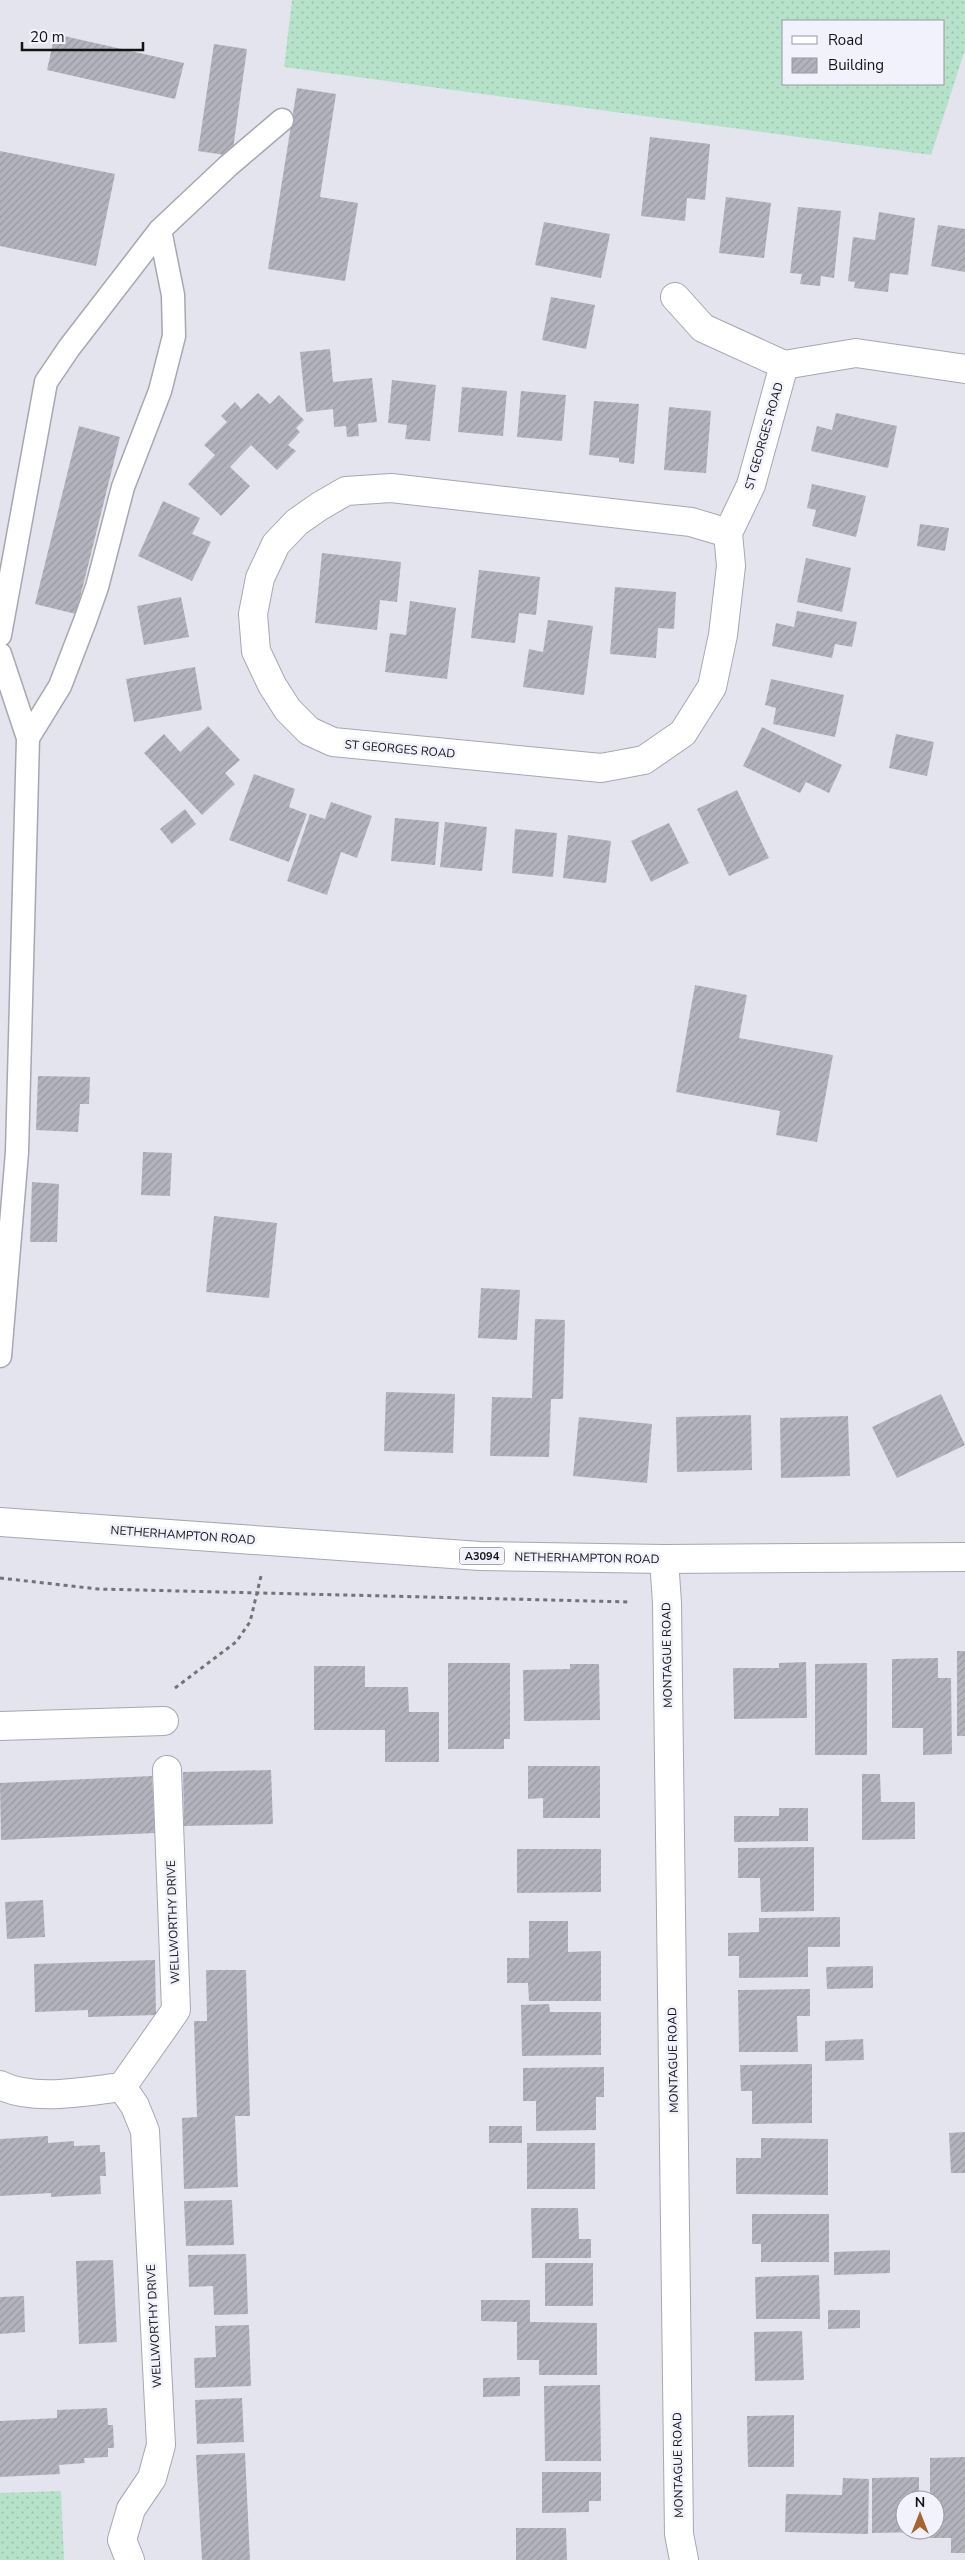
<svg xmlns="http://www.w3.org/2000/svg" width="965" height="2560" font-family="'Nunito Sans',sans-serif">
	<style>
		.grass { fill: url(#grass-dots); fill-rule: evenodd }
		.building { fill: url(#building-hatch) }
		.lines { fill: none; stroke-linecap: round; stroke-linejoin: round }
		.lane-casing { stroke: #a6a7b1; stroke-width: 25 }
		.street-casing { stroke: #a6a7b1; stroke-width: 30 }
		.primary-casing { stroke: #a6a7b1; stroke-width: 30 }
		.path { stroke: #727279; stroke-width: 3; stroke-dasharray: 4 4; stroke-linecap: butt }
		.lane { stroke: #fff; stroke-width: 22 }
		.street { stroke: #fff; stroke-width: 28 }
		.primary { stroke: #fff; stroke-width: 28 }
		.labels { text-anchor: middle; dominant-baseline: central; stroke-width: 5; stroke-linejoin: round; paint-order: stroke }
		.shield { fill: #f1f2fc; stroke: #55555a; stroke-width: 1 }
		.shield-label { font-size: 11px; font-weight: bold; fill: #121215 }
		.street-label { font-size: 12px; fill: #121215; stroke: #f1f2fc }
	</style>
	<defs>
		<pattern id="grass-dots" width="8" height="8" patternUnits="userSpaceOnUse" patternTransform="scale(1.25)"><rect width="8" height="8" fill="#b6e2c9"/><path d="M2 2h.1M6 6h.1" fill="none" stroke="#9bc1ac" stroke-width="1.8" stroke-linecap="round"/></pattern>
		<pattern id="building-hatch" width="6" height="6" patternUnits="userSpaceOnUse" patternTransform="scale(1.25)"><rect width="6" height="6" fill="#b3b3be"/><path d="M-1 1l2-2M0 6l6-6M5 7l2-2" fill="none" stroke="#9999a2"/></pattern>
	</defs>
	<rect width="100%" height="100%" fill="#e4e4ef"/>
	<path class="grass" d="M292 0H965V50L931 155 284 67ZM784 21H944V84H784Z
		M61 2491 64 2560H0V2493Z"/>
	<path class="building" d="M55 34 184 63 175 99 47 70Z
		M214 44 247 49 232 156 198 151Z
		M297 88 336 94 320 197 358 203 345 281 268 269Z
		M650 137 710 144 705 200 687 198 685 221 641 216Z
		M0 151 115 174 96 266 0 246Z
		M726 197 771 203 764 258 719 253Z
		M798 207 841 211 834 278 821 276 820 286 800 284 802 274 790 273Z
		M879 212 915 218 908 275 890 273 888 292 854 288 855 282 848 281 853 237 875 240Z
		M544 222 610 234 601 278 535 265Z
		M938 225 965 229V272L931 266Z
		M551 297 595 305 586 349 542 340Z
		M330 349 333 382 372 378 377 422 358 424 359 436 347 437 346 426 334 427 333 409 306 412 300 352Z
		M392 380 436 385 430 441 405 439 407 425 388 423Z
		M462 387 507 391 503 436 458 432Z
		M521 391 566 395 562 441 517 437Z
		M258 393 270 404 279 395 304 420 296 428 300 432 288 445 296 451 277 470 251 445 230 467 250 486 221 516 188 484 215 455 204 445 227 422 221 416 235 402 241 409Z
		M594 401 639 404 634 464 619 462V458L589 455Z
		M669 407 711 411 706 473 664 470Z
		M836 413 897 426 888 468 811 451 817 426 832 430Z
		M79 426 120 437 76 614 35 604Z
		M812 484 866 496 856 537 812 526 816 510 807 508Z
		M163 501 200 518 192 534 211 542 192 581 138 556Z
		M920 524 949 528 945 551 917 546Z
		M322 553 401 562 397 602 380 600 377 630 315 623Z
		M806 558 851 568 842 612 797 602Z
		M479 570 540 577 536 615 519 613 515 643 471 638Z
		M615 587 676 592 674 629 658 628 656 658 610 654Z
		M181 597 189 637 144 645 137 606Z
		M410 601 456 608 447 679 385 672 390 633 406 635Z
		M797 611 857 622 852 647 835 644 832 658 772 646 776 623 794 627Z
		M548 620 593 626 584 695 523 687 529 649 543 652Z
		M195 667 202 710 134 722 126 679Z
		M771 679 844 695 835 737 773 724 776 708 765 705Z
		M208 726 240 760 225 773 235 784 202 815 144 753 164 734 180 752Z
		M762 727 842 765 829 793 806 782 800 793 743 766Z
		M896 734 934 742 927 776 889 768Z
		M254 774 295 789 289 807 307 814 289 862 229 840Z
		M737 790 769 858 729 876 697 809Z
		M331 802 372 816 357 858 341 852 327 895 287 881 310 814 325 819Z
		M185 809 196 824 172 844 160 829Z
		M395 818 439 822 435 865 391 861Z
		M445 822 487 827 482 871 440 867Z
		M669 823 689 863 651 882 631 841Z
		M515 829 557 833 553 877 512 873Z
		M568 835 611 841 606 883 563 878Z
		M695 985 747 995 739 1038 833 1055 817 1142 776 1135 780 1111 676 1092Z
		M38 1076 90 1077 89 1104H80L78 1132 36 1130Z
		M143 1152 172 1153 170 1196 141 1195Z
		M32 1182 59 1184 57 1242H30Z
		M214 1216 277 1223 269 1298 206 1292Z
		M481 1288 520 1290 517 1340 478 1338Z
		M535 1319 565 1320 563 1399H551L549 1457 490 1456 492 1397 532 1398Z
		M386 1392 455 1394 453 1453 384 1451Z
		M941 1394 965 1445 897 1478 872 1427Z
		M751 1415 752 1470 677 1472 676 1417Z
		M848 1416 850 1476 781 1478 780 1418Z
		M579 1417 652 1424 647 1483 573 1476Z
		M957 1651H965V1736H957Z
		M938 1658V1678H951L952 1754 923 1755V1728H892V1659Z
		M806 1662 807 1718 734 1719 733 1668H779V1663Z
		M448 1663H510V1739H504V1749H448Z
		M867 1663V1755H815V1664Z
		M570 1664H599L600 1720 524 1721 523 1670 570 1669Z
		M314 1666H365V1687H408L409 1712H439V1762H385V1730H314Z
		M528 1766H600V1818H543V1798L528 1799Z
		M271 1770 273 1824 184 1826 183 1772Z
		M862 1774H880L881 1802H915V1839L862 1840Z
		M152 1776 155 1833 1 1840 0 1783Z
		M779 1808H808V1841L734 1842V1816H779Z
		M814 1847V1911L761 1912 760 1878H738V1848Z
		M517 1849H601V1892L517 1893Z
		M43 1900 45 1937 7 1939 5 1902Z
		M840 1917V1947H808V1977L739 1978V1956H728V1933L759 1932V1918Z
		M529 1921H568V1952L601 1951V2001H529L528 1983H507V1958H529Z
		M155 1960 156 2015 88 2017V2010L35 2012 34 1964Z
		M873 1966V1988L827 1989 826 1967Z
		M206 1970H246L250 2116H235L238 2187 184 2189 182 2118 197 2117 194 2021H207Z
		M810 1989V2016H797L798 2052H739L738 1990Z
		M549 2004 550 2012H601V2055L522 2056 521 2005Z
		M863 2039 864 2060 825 2061V2041Z
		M812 2064V2123L752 2124V2091H741L740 2065Z
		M604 2067V2097H596V2130L536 2131V2101H523V2068Z
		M489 2126H522V2143H489Z
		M965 2132V2173H951L949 2133Z
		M48 2136V2143L74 2141V2146L100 2145V2152H105L106 2176H100L101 2194 51 2197V2193L0 2196V2139Z
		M761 2138 828 2139V2195L736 2194V2158H761Z
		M527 2143H595V2189H527Z
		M232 2200 234 2245 186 2246 184 2201Z
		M531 2208H578L579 2239H591V2258H532Z
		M752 2214H829V2262H761V2244H752Z
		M890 2250V2273L834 2275V2252Z
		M246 2254 248 2314 214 2315 213 2286 189 2287 188 2255Z
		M113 2260 117 2342 79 2344 76 2261Z
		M545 2263H593V2306H545Z
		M819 2275 820 2319H756L755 2277Z
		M24 2296 25 2332 0 2334V2297Z
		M481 2300H530V2322L597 2323V2375H539V2360H517V2322L481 2321Z
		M828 2310H860V2328L828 2329Z
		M249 2325 251 2386 195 2388 194 2358 216 2357 215 2326Z
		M802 2331 804 2380 755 2381 754 2332Z
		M520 2377V2396L483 2397V2378Z
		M600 2385 601 2461H545L544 2386Z
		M242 2398 244 2442 197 2444 195 2400Z
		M107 2408 108 2425H113L114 2448H108V2457L84 2458 85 2463 59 2465 60 2474 0 2477V2421L57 2418V2410Z
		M794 2415V2467H748L747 2416Z
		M245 2453 250 2560H202L196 2455Z
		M965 2457V2553H951V2538H930V2530H935V2500H930V2458Z
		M542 2472H601V2501H589V2512L542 2513Z
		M919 2477V2494H924V2500H905V2530H924V2532L872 2533V2478Z
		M843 2478 869 2479 868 2534 785 2532 786 2494 842 2495Z
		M516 2528H566L567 2560H516Z"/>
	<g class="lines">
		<g class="lane-casing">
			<path id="lane" d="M0 635 46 382 69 348 160 230 228 166 282 120
				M0 654 28 738 17 1152 0 1356
				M28 738 60 686 85 621 97 587 123 487 160 391 174 336 173 295 160 230"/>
		</g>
		<g class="street-casing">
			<path id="street" d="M675 297 703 328 784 365 856 353 965 369
				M728 533 691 522 391 488 346 491 320 506 297 522 276 544 260 578 253 614 256 651 272 685 288 710 309 731 333 742 601 768 644 760 683 733 712 687 723 635 731 566 728 533 751 485 784 365
				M664 1559 667 1603 679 2534 684 2560
				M0 1726 164 1721
				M0 2085C33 2102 86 2091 122 2087L135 2106 145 2131 161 2445 152 2478 131 2509 122 2540 130 2560
				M122 2087 176 2010 167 1770"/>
		</g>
		<g class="primary-casing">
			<path id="primary" d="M0 1522 480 1556 664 1559 965 1557"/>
		</g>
		<path class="path" d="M0 1578 98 1589 631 1602
			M175 1688 236 1642 250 1622 261 1576"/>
		<use href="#lane" class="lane"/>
		<use href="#street" class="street"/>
		<use href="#primary" class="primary"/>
	</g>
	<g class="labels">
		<rect class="shield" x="459.5" y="1547.5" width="45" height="17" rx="4"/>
		<g class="shield-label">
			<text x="482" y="1556">A3094</text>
		</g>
		<g class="street-label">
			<text transform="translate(764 436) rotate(-74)">ST GEORGES ROAD</text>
			<text transform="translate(400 749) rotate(5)">ST GEORGES ROAD</text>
			<text transform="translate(183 1535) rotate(4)">NETHERHAMPTON ROAD</text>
			<text transform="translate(587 1558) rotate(1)">NETHERHAMPTON ROAD</text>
			<text transform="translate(667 1655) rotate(-91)">MONTAGUE ROAD</text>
			<text transform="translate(173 1922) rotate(-92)">WELLWORTHY DRIVE</text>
			<text transform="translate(673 2060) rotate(-91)">MONTAGUE ROAD</text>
			<text transform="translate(154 2326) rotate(-93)">WELLWORTHY DRIVE</text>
			<text transform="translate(678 2465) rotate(-91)">MONTAGUE ROAD</text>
		</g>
	</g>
	<rect x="782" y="20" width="162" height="65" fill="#f1f2fc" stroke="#9898a0"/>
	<rect x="792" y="36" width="25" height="8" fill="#ffffff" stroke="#9898a0"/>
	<text x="828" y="45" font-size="15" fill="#121215">Road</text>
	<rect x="792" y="58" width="25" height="15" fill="url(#building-hatch)" stroke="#9898a0"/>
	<text x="828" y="70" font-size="15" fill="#121215">Building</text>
	<g transform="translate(920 2515)"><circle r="24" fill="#f1f2fc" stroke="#9898a0"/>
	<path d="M0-4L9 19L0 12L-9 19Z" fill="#a56430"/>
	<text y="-8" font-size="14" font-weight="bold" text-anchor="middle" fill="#121215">N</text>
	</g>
	<path d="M22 42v8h121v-8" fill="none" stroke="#121215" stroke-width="2.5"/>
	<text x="30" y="42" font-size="15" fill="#121215" stroke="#f1f2fc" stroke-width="4" paint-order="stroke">20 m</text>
</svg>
